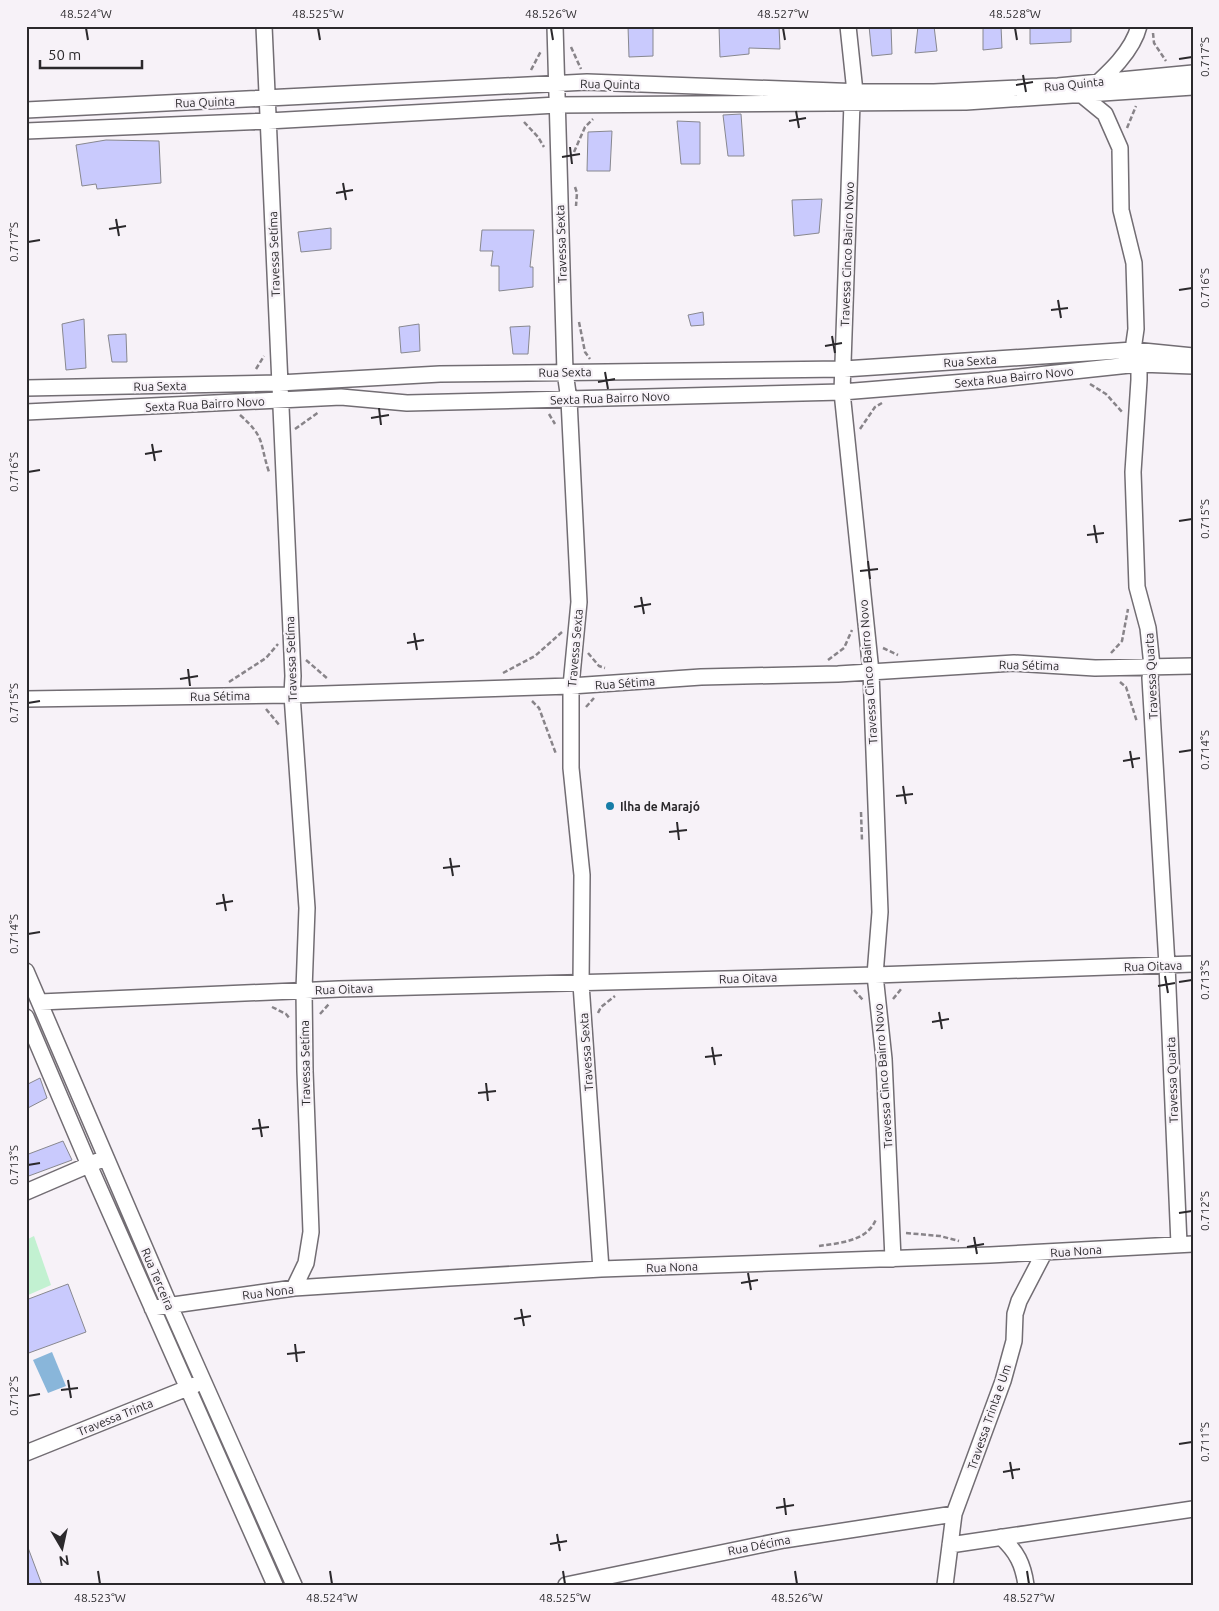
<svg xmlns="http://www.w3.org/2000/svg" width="1219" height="1611" font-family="Ubuntu,sans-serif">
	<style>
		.green { fill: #c2f1d1 }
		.water { fill: #89b6da }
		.building { fill: #c9cafd; stroke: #88888f }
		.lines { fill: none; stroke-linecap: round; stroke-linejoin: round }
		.minor-casing { stroke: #726d73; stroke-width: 18 }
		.path { stroke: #888489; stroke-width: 2.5; stroke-dasharray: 5 2.5; stroke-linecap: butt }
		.minor { stroke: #fff; stroke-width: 15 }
		.ticks { fill: none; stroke: #2b292c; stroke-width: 2 }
		.poi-dot { fill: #177da7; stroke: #f7f2f8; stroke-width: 2 }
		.labels { text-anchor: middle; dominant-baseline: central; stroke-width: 4.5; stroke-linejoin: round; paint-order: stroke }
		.street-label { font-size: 12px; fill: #2b292c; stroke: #f7f2f8 }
		.poi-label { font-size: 12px; font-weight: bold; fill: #2b292c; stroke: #f7f2f8; text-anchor: start }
		.neatline { fill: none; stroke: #2b292c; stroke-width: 2 }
		.ticks-label { font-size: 12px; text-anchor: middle; fill: #2b292c }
	</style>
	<rect width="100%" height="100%" fill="#f7f2f8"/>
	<path class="green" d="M34 1236 51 1285 26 1296V1240Z"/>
	<path class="water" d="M52 1352 66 1386 48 1393 33 1360Z"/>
	<path class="building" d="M628 26H653V56L629 57Z
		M719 26H779L780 49 749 48V54L720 57Z
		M869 26H891L892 54 872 56Z
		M918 26H934L937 51 915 53Z
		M983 26H1001L1002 48 983 50Z
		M1030 26H1071V42L1030 44Z
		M741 114 744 156H728L723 115Z
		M677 121 700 122V164H681Z
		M612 131 610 171H587L588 132Z
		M106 140 159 141 161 183 97 189 96 184 82 186 76 145Z
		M822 199 819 233 794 236 792 200Z
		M331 228V249L301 252 298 232Z
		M482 230H534L530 267H533V287L499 291V266H491L493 251H480Z
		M703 312 704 325 691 326 688 315Z
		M84 319 86 368 66 370 62 324Z
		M419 324 420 351 401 353 399 327Z
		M530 326 528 354H513L510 327Z
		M126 334 127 362H112L108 335Z
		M40 1078 47 1098 26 1109V1085Z
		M63 1141 72 1160 26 1177V1155Z
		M68 1284 86 1332 26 1354V1300Z
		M26 1545H27L42 1585H26Z"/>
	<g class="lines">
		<g class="minor-casing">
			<path id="minor" d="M264 26 293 676 292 695 307 908 304 990 305 1071 311 1232 306 1263 294 1288
				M555 26 565 372 569 400 579 602 571 686V768L582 875 581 984 601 1269
				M848 26 855 92 852 103 842 392 871 672 880 912 875 975 884 1059 893 1259
				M1139 26C1132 54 1104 77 1083 96L1105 114 1120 148 1121 210 1134 263 1136 329 1133 350 1139 364V380L1133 472 1137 587 1148 628 1152 666 1150 678 1167 965 1179 1244
				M26 110 587 82 863 92H934L1058 86 1193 73
				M26 131 268 121 557 105 966 102 1193 87
				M26 388 279 383 440 374 844 369 1133 350 1193 356
				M26 412 341 397 407 403 842 392 990 380 1139 364 1193 366
				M26 699 292 695 571 686 701 677 838 674 1014 663 1095 668 1193 666
				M26 971 169 1304 294 1585
				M40 1002 339 989 875 975 1193 964
				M26 1017 89 1165 275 1585
				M26 1192 98 1161
				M152 1308 294 1288 449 1278 601 1269 990 1255 1193 1244
				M26 1453 195 1385
				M1001 1537C1017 1552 1023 1564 1026 1585
				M950 1545 1193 1509
				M566 1585 784 1540 954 1514
				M945 1585 954 1514 1003 1381 1014 1341 1015 1314 1019 1301 1044 1253"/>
		</g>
		<path class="path" d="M1153 33 1154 43 1166 61
			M571 47 581 69
			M531 70 541 51
			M524 122 538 137 544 147
			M1127 128 1136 106
			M574 152 585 127 593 119
			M575 187 577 193 576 206
			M579 322 585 352 590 359
			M256 369 264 356
			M1090 384 1106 394 1123 413
			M549 414 555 424
			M240 415C266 438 259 442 269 472
			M295 429 319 412
			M860 429 875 407 882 403
			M883 648 898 655
			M588 653 599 666 605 668
			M1111 653 1122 641 1128 609
			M306 660 328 679
			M828 660 844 648 852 630
			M503 673 535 656 562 632
			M229 682 266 658 278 644
			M1120 682 1126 687 1137 722
			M532 701 539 708 556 754
			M586 707 594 698
			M266 709 280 726
			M861 812 862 841
			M854 990 863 1000
			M893 999 902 988
			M272 1007 286 1014 290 1019
			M598 1013 601 1007 615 996
			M320 1014 329 1004
			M906 1233 940 1236 959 1241
			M819 1246C840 1243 868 1241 876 1219"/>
		<use href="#minor" class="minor"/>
	</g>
	<path class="ticks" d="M86 28 88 40M318 28 320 40M551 28 553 40M783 28 785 40M1015 28 1017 40M1179 59 1192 57M1023 75 1026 92M1016 85 1033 82M796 111 799 128M789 121 806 118M570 147 572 164M562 157 580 154M343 183 346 200M336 193 353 190M116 219 119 236M109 229 126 226M28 242 40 240M1179 290 1192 288M1058 300 1061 318M1051 310 1068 308M832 336 835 353M825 346 842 343M605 372 608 389M598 382 615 379M379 408 381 425M371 418 389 415M152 444 155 461M145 454 162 451M28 472 40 470M1179 521 1192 519M1094 525 1097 543M1087 535 1104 533M868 561 870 579M860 571 878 569M641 597 644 614M634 607 651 604M414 633 417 650M407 643 424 640M188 669 190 686M180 679 198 676M28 703 40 701M1130 751 1133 768M1179 752 1192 750M1123 761 1140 758M903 786 906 804M896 796 913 794M677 822 679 840M669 832 687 830M450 858 453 876M443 868 460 866M223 894 226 911M216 904 233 901M28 934 40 932M1165 976 1168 993M1179 982 1192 980M1158 986 1175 983M939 1012 942 1029M932 1022 949 1019M712 1047 715 1065M705 1057 722 1055M486 1083 488 1101M478 1093 496 1091M259 1119 262 1137M252 1129 269 1127M28 1165 40 1163M1179 1213 1192 1211M974 1237 977 1254M967 1247 984 1244M748 1273 751 1290M741 1283 758 1280M521 1309 524 1326M514 1319 531 1316M295 1344 297 1362M287 1354 305 1352M68 1380 71 1398M61 1390 78 1388M28 1396 40 1394M1179 1444 1192 1442M1010 1462 1013 1479M1003 1472 1020 1469M784 1498 786 1515M776 1508 794 1505M557 1534 560 1551M550 1544 567 1541M98 1571 100 1584M330 1571 332 1584M563 1571 565 1584M795 1571 797 1584M1027 1571 1029 1584"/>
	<circle class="poi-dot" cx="610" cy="806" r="5"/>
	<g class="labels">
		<g class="street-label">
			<text transform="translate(610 84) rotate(1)">Rua Quinta</text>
			<text transform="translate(1074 84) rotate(-6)">Rua Quinta</text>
			<text transform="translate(205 102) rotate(-2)">Rua Quinta</text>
			<text transform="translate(561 244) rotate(-92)">Travessa Sexta</text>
			<text transform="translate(274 254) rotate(-92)">Travessa Setíma</text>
			<text transform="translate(847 254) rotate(-88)">Travessa Cinco Bairro Novo</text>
			<text transform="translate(970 361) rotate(-4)">Rua Sexta</text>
			<text transform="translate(565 372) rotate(-1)">Rua Sexta</text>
			<text transform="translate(1014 377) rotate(-6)">Sexta Rua Bairro Novo</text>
			<text transform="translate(160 386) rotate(-1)">Rua Sexta</text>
			<text transform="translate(610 398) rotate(-2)">Sexta Rua Bairro Novo</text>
			<text transform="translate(205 404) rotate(-3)">Sexta Rua Bairro Novo</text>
			<text transform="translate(575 648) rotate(-85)">Travessa Sexta</text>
			<text transform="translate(291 659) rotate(-92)">Travessa Setíma</text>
			<text transform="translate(1029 665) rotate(1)">Rua Sétima</text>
			<text transform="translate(868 672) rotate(-94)">Travessa Cinco Bairro Novo</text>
			<text transform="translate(1151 676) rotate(-93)">Travessa Quarta</text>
			<text transform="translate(625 683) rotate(-4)">Rua Sétima</text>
			<text transform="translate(220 696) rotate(-1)">Rua Sétima</text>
			<text transform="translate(1153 966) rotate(-2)">Rua Oitava</text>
			<text transform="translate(748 978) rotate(-2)">Rua Oitava</text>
			<text transform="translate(344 989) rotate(-2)">Rua Oitava</text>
			<text transform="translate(586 1052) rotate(-94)">Travessa Sexta</text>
			<text transform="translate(305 1063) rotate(-91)">Travessa Setíma</text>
			<text transform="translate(883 1076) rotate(-94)">Travessa Cinco Bairro Novo</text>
			<text transform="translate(1172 1080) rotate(-92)">Travessa Quarta</text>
			<text transform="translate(1076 1251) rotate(-4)">Rua Nona</text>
			<text transform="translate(672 1267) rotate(-2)">Rua Nona</text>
			<text transform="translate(158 1279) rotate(67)">Rua Terceira</text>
			<text transform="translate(268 1292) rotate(-7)">Rua Nona</text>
			<text transform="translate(115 1417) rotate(-22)">Travessa Trinta</text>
			<text transform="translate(989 1417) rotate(-71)">Travessa Trinta e Um</text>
			<text transform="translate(759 1545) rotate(-11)">Rua Décima</text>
		</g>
		<g class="poi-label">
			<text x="620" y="806">Ilha de Marajó</text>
		</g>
	</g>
	<rect width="1219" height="1611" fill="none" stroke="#f7f2f8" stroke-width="55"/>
	<g transform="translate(62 1548) rotate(171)" stroke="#f7f2f8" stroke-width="4" paint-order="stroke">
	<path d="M0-4L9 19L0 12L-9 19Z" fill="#2b292c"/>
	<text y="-8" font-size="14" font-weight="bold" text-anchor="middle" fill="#2b292c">N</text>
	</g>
	<path d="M40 60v8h102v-8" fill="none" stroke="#2b292c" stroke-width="2.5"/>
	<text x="48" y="60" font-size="15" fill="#2b292c" stroke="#f7f2f8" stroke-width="4" paint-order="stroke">50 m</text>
	<rect x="28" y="28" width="1164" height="1556" class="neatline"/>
	<g class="ticks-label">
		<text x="86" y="18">48.524°W</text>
		<text x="318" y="18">48.525°W</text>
		<text x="551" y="18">48.526°W</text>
		<text x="783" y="18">48.527°W</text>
		<text x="1015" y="18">48.528°W</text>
		<text transform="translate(1205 57) rotate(-90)" y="4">0.717°S</text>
		<text transform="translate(14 242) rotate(-90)" y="4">0.717°S</text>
		<text transform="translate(1205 288) rotate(-90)" y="4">0.716°S</text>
		<text transform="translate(14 472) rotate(-90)" y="4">0.716°S</text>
		<text transform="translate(1205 519) rotate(-90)" y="4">0.715°S</text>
		<text transform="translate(14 703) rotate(-90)" y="4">0.715°S</text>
		<text transform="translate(1205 750) rotate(-90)" y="4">0.714°S</text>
		<text transform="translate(14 934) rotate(-90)" y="4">0.714°S</text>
		<text transform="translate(1205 980) rotate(-90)" y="4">0.713°S</text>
		<text transform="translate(14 1165) rotate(-90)" y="4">0.713°S</text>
		<text transform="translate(1205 1211) rotate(-90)" y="4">0.712°S</text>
		<text transform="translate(14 1396) rotate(-90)" y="4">0.712°S</text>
		<text transform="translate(1205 1442) rotate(-90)" y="4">0.711°S</text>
		<text x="100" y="1602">48.523°W</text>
		<text x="332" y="1602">48.524°W</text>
		<text x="565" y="1602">48.525°W</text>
		<text x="797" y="1602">48.526°W</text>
		<text x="1029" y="1602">48.527°W</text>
	</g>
</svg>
